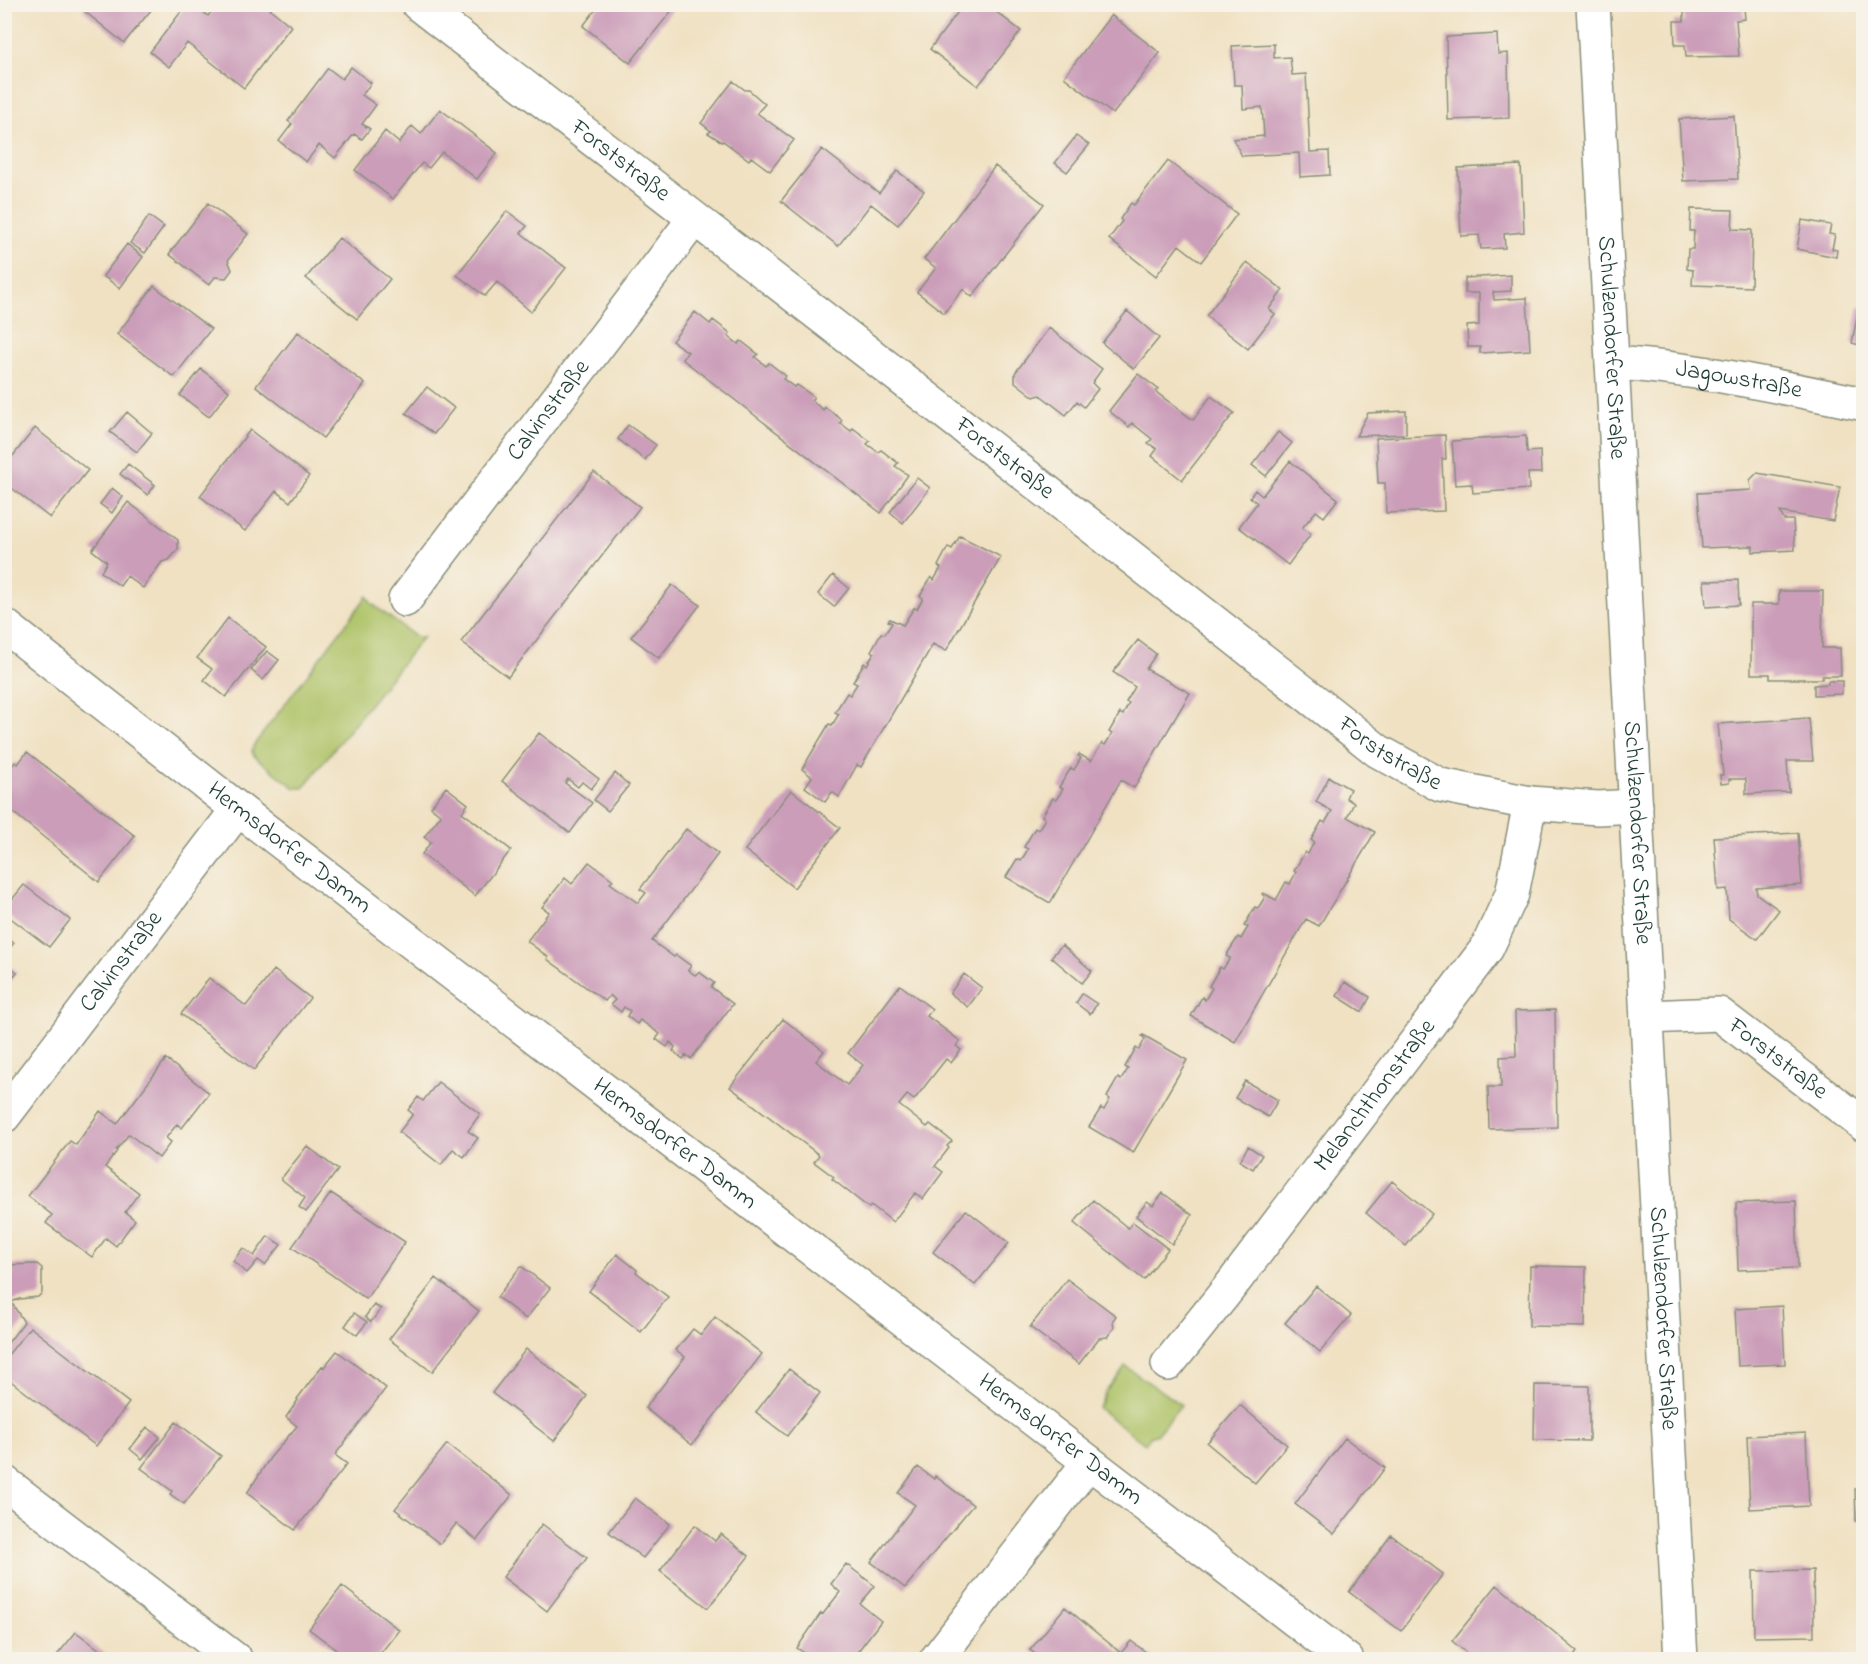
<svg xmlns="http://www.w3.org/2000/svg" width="1868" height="1664" font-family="'Indie Flower',sans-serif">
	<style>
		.green { fill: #aec368; stroke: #66804e; stroke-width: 1.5 }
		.building { fill: #cb9db9 }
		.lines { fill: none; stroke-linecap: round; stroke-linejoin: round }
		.minor-casing { stroke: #888f7b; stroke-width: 36 }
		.major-casing { stroke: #888f7b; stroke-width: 36 }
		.minor { stroke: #fff; stroke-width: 33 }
		.major { stroke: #fff; stroke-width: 33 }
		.labels { text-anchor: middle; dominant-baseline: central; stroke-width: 4.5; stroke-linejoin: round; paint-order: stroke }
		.street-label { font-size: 24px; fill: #1f3d34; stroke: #f7f3e8 }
	</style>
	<rect width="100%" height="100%" fill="#f7f3e8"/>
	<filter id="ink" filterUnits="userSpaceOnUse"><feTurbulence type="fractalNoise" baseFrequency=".0167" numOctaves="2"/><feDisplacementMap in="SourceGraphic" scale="12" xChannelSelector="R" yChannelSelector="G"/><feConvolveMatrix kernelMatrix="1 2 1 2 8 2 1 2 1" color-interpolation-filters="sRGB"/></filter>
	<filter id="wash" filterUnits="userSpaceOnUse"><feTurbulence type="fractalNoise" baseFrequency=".008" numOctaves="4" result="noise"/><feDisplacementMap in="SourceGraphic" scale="24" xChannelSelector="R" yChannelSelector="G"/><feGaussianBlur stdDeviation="1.35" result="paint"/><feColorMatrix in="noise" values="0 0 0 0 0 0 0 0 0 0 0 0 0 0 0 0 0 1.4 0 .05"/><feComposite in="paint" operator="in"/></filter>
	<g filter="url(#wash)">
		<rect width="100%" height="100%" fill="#f0e1c2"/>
		<path class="green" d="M367 596 371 603 416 637H423L303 788H295L255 757 252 752 253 746Z
			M1125 1366 1181 1405 1156 1435 1151 1436 1145 1444 1098 1408C1102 1403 1102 1400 1104 1395 1110 1384 1120 1377 1125 1366Z"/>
		<g id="blocks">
			<path class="building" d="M87 4H156L124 43 83 10Z
				M187 4H193L208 16 217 4H264L291 26 244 88 187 43 169 67 150 52Z
				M600 4H677L630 63 583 26Z
				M964 4H986L1021 31 978 86 930 49Z
				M1705 4H1735L1736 8H1744L1745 19 1736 20 1739 56 1686 57 1685 45H1675L1674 21H1684V7H1705Z
				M1111 15 1160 53 1113 114 1064 77Z
				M1497 34 1498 54 1508 53 1509 118 1448 120 1446 37Z
				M1274 44V58L1290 57 1292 75 1306 74 1310 152 1329 151 1330 175 1300 177 1299 153 1242 156 1233 139 1264 136 1262 107 1243 109 1242 85H1234L1232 46Z
				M351 67 371 83 362 95 376 105 362 124 370 129 362 139 354 134 335 158 319 145 306 162 279 141 292 124 288 121 328 68 342 79Z
				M733 81 745 90H749L765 104 757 113 794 140 770 171 751 157 749 160 723 141 722 142 708 133 711 131 701 123Z
				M440 109 497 153 477 179 442 152 429 168 422 163 393 199 355 170 385 131 399 143 412 126 421 134Z
				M1734 116 1738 179 1683 181 1679 119Z
				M1076 136 1089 145 1067 172 1055 163Z
				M822 149 879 193 897 171 924 191 898 225 871 204 838 246 781 201Z
				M1168 161 1237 214 1201 262 1179 245 1156 276 1109 239 1122 221 1120 219 1131 203 1134 205Z
				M1521 165 1524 232 1504 234 1505 248 1481 249 1479 235 1461 236 1458 168Z
				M995 166 1044 204 972 297 963 289 944 313 917 292 936 268 924 259Z
				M208 203 248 234 228 260 232 270 226 278 215 277 209 285 169 254Z
				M1691 209 1733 210 1732 229 1752 230 1751 287 1692 285 1693 270 1687 269 1688 249H1693L1694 231H1690Z
				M507 211 527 226 521 233 566 268 531 312 497 282 485 296 457 275Z
				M149 216 164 227 145 253 130 243Z
				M1802 220 1831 225 1829 234 1835 235 1832 249 1837 250 1836 257 1797 249Z
				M339 238 390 279 357 319 306 278Z
				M127 244 143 257 120 288 103 276Z
				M1247 262 1283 290 1269 309 1275 314 1248 349 1206 316Z
				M1511 275V291L1493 292 1494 300 1527 298 1530 350 1480 353V347H1468L1467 326 1479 325V293H1465V278Z
				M154 286 211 329 174 377 117 334Z
				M1859 306 1863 307V346L1852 343Z
				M1127 311 1159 338 1134 369 1102 343Z
				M695 312 710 324 713 320 730 333 728 336 738 344 741 341 758 354 755 357 766 366 769 363 786 376 783 379 794 387 797 385 814 397 811 400 823 410 825 407 842 420 840 423 851 431 853 428 870 441 867 444 878 452 881 450 898 463 895 466 908 475 881 513 682 359 688 352 672 341Z
				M1049 328 1102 369 1092 383 1098 389 1084 407 1077 401 1066 415 1040 395 1034 397 1015 382V373Z
				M298 332 365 384 323 438 256 386Z
				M201 369 229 391 209 417 180 395Z
				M1138 374 1158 389 1156 392 1193 420 1211 396 1234 413 1182 480 1152 456 1157 449 1148 443 1152 439 1132 423 1129 427 1109 411Z
				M427 387 454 408 434 434 406 413Z
				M1406 411V434L1356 436 1368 413Z
				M127 412 152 433 137 452 110 432Z
				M628 425 656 445 645 460 618 439Z
				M35 428 88 470 50 518 4 482V467Z
				M250 430 309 476 290 502 276 491 245 531 200 496Z
				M1278 432 1292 443 1266 476 1252 465Z
				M1445 435 1446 459H1442L1444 511 1386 513 1385 483H1378L1376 438Z
				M1526 436 1527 452 1540 451 1541 473H1528L1529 489 1473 493 1472 484 1455 485 1452 441Z
				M1290 461 1338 499 1324 517 1316 511 1302 528 1311 534 1288 565 1239 527 1257 503 1250 497 1255 490 1262 496Z
				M128 464 155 485 148 495 120 474Z
				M594 472 640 507 508 677 461 642Z
				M1757 473 1840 487 1833 521 1780 512 1784 520H1793L1795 550 1753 552V546L1702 548 1698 493 1751 490 1750 480Z
				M917 478 930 488 903 523 890 512Z
				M112 488 123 497 112 513 100 504Z
				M128 502 178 540V549L169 560 162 562 143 588 127 576 120 586 101 572 107 562 92 550Z
				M960 536 1001 557 946 651 933 644 861 767 857 765 839 797 832 792 825 802 805 787 812 777 802 769 829 724 832 725 839 714 835 712 847 693 850 695 857 684 853 682 864 663 867 665 874 653 871 651 881 633 885 634 892 623 888 621 890 619 903 625 914 608 917 609 923 598 920 596 931 577 934 580 941 568 938 566 948 547 952 549Z
				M833 575 849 588 834 607 818 594Z
				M1738 580 1739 605 1706 607 1704 581Z
				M672 585 700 605 659 658 631 637Z
				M1779 591H1823L1822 648H1840L1841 676H1822V679H1770V674H1751V604H1779Z
				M228 618 266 647 226 697 204 680 212 669 197 658Z
				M1138 640 1156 654 1146 669 1190 693 1134 788 1121 780 1050 903 1006 877 1017 859 1021 861 1028 849 1024 847 1035 828 1038 830 1045 819 1042 816 1053 798 1056 800 1063 789 1059 787 1071 768 1074 770 1081 758 1078 756 1079 754 1091 761 1102 743 1105 745 1112 734 1109 732 1120 713 1123 715 1129 703 1126 702 1135 687 1113 672Z
				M267 651 279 660 263 680 251 670Z
				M1828 681H1842V694L1814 695V685L1828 684Z
				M1809 718 1813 761H1787L1789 792 1746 794V779H1729V783L1721 784 1720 775H1723L1718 724Z
				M539 733 599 779 591 789 582 782 578 787 568 779 565 783 592 803 570 833 502 781Z
				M27 752 135 836 99 882 4 805V776L15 762 18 764Z
				M615 773 629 785 608 811 594 800Z
				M1329 777 1350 789 1346 798 1354 803 1347 817 1375 832 1319 926 1306 919 1235 1042 1191 1016 1202 997 1205 1000 1212 988 1209 986 1220 967 1223 969 1230 958 1226 956 1238 937 1241 939 1248 927 1244 926 1255 907 1258 908 1265 897 1262 894 1263 893 1276 900 1286 882 1290 884 1296 872 1294 871 1305 852 1308 854 1314 842 1311 840 1322 821 1325 823 1332 811 1316 802Z
				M446 787 468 804 462 812 511 850 475 896 422 854 431 842 424 837 441 815 431 807Z
				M791 790 840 828 794 888 745 850Z
				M686 829 718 854 652 941 674 957 676 955 691 966 688 970 695 975 699 972 714 983 711 987 733 1004 691 1059 686 1055 683 1059 673 1051 675 1047 670 1042 667 1047 656 1039 660 1034 640 1020 637 1024 627 1016 630 1011 624 1007 621 1012 611 1004 615 1000 610 995 605 1001 547 959 548 957 527 941 549 912 542 907 565 878 572 884 589 862 613 880 610 883 638 903 646 893 640 889Z
				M1798 833 1802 885 1756 888 1757 894 1779 910 1757 939 1729 919 1727 889 1718 890 1714 837Z
				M24 885 70 920 49 947 4 913V909Z
				M4 936 14 943 4 955Z
				M1062 945 1092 971 1082 983 1051 957Z
				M1863 955V975L1860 966V959Z
				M4 962 17 972 4 988Z
				M274 970 310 998 254 1070 181 1014 209 978 246 1006Z
				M964 974 982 988 968 1007 950 993Z
				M1345 982 1370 997 1362 1012 1337 996Z
				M900 985 932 1009 927 1016 960 1041 956 1046 961 1050 951 1063 946 1059 914 1100 907 1095 899 1105 927 1127 930 1124 952 1141 947 1146 949 1148 935 1166 943 1172 923 1199 915 1193 893 1222 871 1205 869 1208 832 1179 834 1177 814 1162 819 1155 730 1087 783 1019 824 1051 816 1061 847 1085 863 1065 848 1053Z
				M1082 994 1097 1004 1090 1014 1076 1003Z
				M1555 1010 1557 1127 1489 1129 1488 1087H1501L1500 1057 1516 1056 1515 1011Z
				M1143 1035 1187 1060 1133 1153 1089 1127 1101 1108 1104 1110 1110 1099 1107 1097 1118 1078 1121 1080 1128 1069 1125 1067 1136 1048 1139 1050 1145 1039 1142 1036Z
				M166 1059 209 1093 182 1128 177 1124 166 1138 171 1142 159 1158 129 1134 116 1150 117 1151 105 1167 139 1193 125 1212 135 1220 116 1246 106 1238 92 1257 46 1223 52 1215 28 1196 70 1141 76 1145 100 1111 117 1124Z
				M1245 1081 1278 1100 1268 1117 1235 1098Z
				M438 1082 480 1114 468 1131 478 1138 464 1157 453 1149 441 1165 399 1132 413 1114 408 1110 418 1097 423 1101Z
				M307 1146 338 1170 306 1212 299 1207 305 1198 281 1179Z
				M1248 1146 1262 1155 1253 1169 1240 1161Z
				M1392 1181 1432 1214 1406 1246 1366 1213Z
				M331 1193 405 1242 366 1299 292 1247Z
				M1163 1193 1192 1215 1172 1244 1136 1216 1147 1202 1153 1206Z
				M1093 1200 1128 1228 1133 1222 1168 1249 1144 1280 1074 1223Z
				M1796 1201 1798 1268 1738 1270 1736 1203Z
				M966 1210 1009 1243 975 1285 933 1252Z
				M268 1236 281 1245 265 1265 258 1260 247 1273 233 1261 243 1248 254 1256Z
				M617 1254 637 1270 636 1272 668 1297 641 1332 589 1291Z
				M37 1264 42 1268V1293L38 1297 19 1299 11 1302 24 1322 4 1348V1265Z
				M521 1266 550 1288 526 1319 497 1297Z
				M1530 1266 1586 1267 1585 1327 1529 1326Z
				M436 1278 479 1311 432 1372 389 1339Z
				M1067 1279 1116 1316 1113 1320 1114 1328 1107 1337 1099 1338 1079 1364 1030 1327Z
				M1316 1286 1351 1315 1320 1352 1285 1323Z
				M374 1305 381 1309 371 1322 365 1317Z
				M1782 1306 1785 1364 1738 1366 1735 1309Z
				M354 1313 367 1322 357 1335 345 1326Z
				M715 1317 762 1354 692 1445 645 1408 685 1357 676 1350 693 1329 701 1335Z
				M30 1327 129 1403 96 1446 4 1376V1360Z
				M526 1349 587 1396 554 1441 492 1393Z
				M337 1351 386 1388 335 1455 347 1464 295 1530 247 1493 270 1458 297 1426 286 1417 298 1400 297 1399 322 1366 324 1367Z
				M789 1369 820 1393 787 1436 756 1412Z
				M1535 1385 1589 1386V1441L1534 1440Z
				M1240 1405 1287 1445 1255 1483 1207 1443Z
				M176 1422 221 1456 184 1504 170 1494 172 1491 141 1468Z
				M147 1427 160 1437 142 1459 130 1449Z
				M1806 1433 1809 1506 1750 1509 1747 1436Z
				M1345 1438 1385 1468 1334 1534 1295 1504Z
				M447 1444 512 1495 477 1540 456 1524 440 1544 395 1509Z
				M918 1467 934 1479 935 1476 973 1505 905 1588 871 1562 915 1505 898 1493Z
				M1855 1489H1863V1521H1856Z
				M635 1498 670 1524 643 1558 609 1532Z
				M542 1524 587 1558 547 1611 503 1577Z
				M695 1525 715 1541 721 1534 749 1556 708 1608 660 1571Z
				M1391 1535 1443 1574 1401 1631 1349 1592Z
				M846 1564 875 1586 860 1604 881 1621 852 1659H813L797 1648 821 1613 823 1614 840 1592 831 1584Z
				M1813 1570 1814 1636 1754 1637 1753 1571Z
				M1497 1585 1577 1651 1571 1659H1474L1452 1641Z
				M342 1586 399 1630 376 1659H349L309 1629Z
				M1065 1607 1121 1653 1131 1641 1155 1659H1042L1030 1650Z
				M76 1632 112 1659H54Z"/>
		</g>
	</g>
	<g filter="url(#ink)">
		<use href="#blocks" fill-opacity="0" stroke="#888f7b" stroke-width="1.5"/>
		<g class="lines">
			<g class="minor-casing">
				<g id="minor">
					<path id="s1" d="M418 4C738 253 1060 499 1378 751L1440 785 1530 803 1598 808 1636 806"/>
					<path id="s2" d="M1593 4 1681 1660"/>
					<path id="s3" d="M1612 363C1697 368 1780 387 1864 404"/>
					<path id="s4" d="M405 600 694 219"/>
					<path id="s5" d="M1647 1017 1719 1014 1864 1125"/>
					<path id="s6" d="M4 1116 238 809"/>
					<path id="s7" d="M1168 1364 1233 1283 1487 948 1512 894 1530 803"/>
					<path d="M4 1482 236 1660"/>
					<path d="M936 1660 1089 1462"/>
				</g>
			</g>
			<g class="major-casing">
				<g id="major">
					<path id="s8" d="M4 625 238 809 1347 1660"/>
				</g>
			</g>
			<use href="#minor" class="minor"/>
			<use href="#major" class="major"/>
		</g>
	</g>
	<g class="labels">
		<g class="street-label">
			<text stroke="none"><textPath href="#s1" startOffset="256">Forststraße</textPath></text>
			<text stroke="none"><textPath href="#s2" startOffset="344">Schulzendorfer Straße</textPath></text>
			<text stroke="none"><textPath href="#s3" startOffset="128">Jagowstraße</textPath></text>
			<text stroke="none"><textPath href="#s4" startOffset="238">Calvinstraße</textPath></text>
			<text stroke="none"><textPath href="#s1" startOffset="742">Forststraße</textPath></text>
			<text stroke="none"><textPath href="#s1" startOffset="1228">Forststraße</textPath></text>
			<text stroke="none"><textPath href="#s2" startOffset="830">Schulzendorfer Straße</textPath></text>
			<text stroke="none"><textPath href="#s8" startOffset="362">Hermsdorfer Damm</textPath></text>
			<text stroke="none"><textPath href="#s6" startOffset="194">Calvinstraße</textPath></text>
			<text stroke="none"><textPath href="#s5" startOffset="146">Forststraße</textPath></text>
			<text stroke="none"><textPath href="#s7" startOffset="339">Melanchthonstraße</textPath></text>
			<text stroke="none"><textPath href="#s8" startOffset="848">Hermsdorfer Damm</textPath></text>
			<text stroke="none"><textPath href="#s2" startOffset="1316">Schulzendorfer Straße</textPath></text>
			<text stroke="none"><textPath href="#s8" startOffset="1334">Hermsdorfer Damm</textPath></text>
		</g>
	</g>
	<rect width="1868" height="1664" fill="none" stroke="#f7f3e8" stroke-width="24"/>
</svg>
